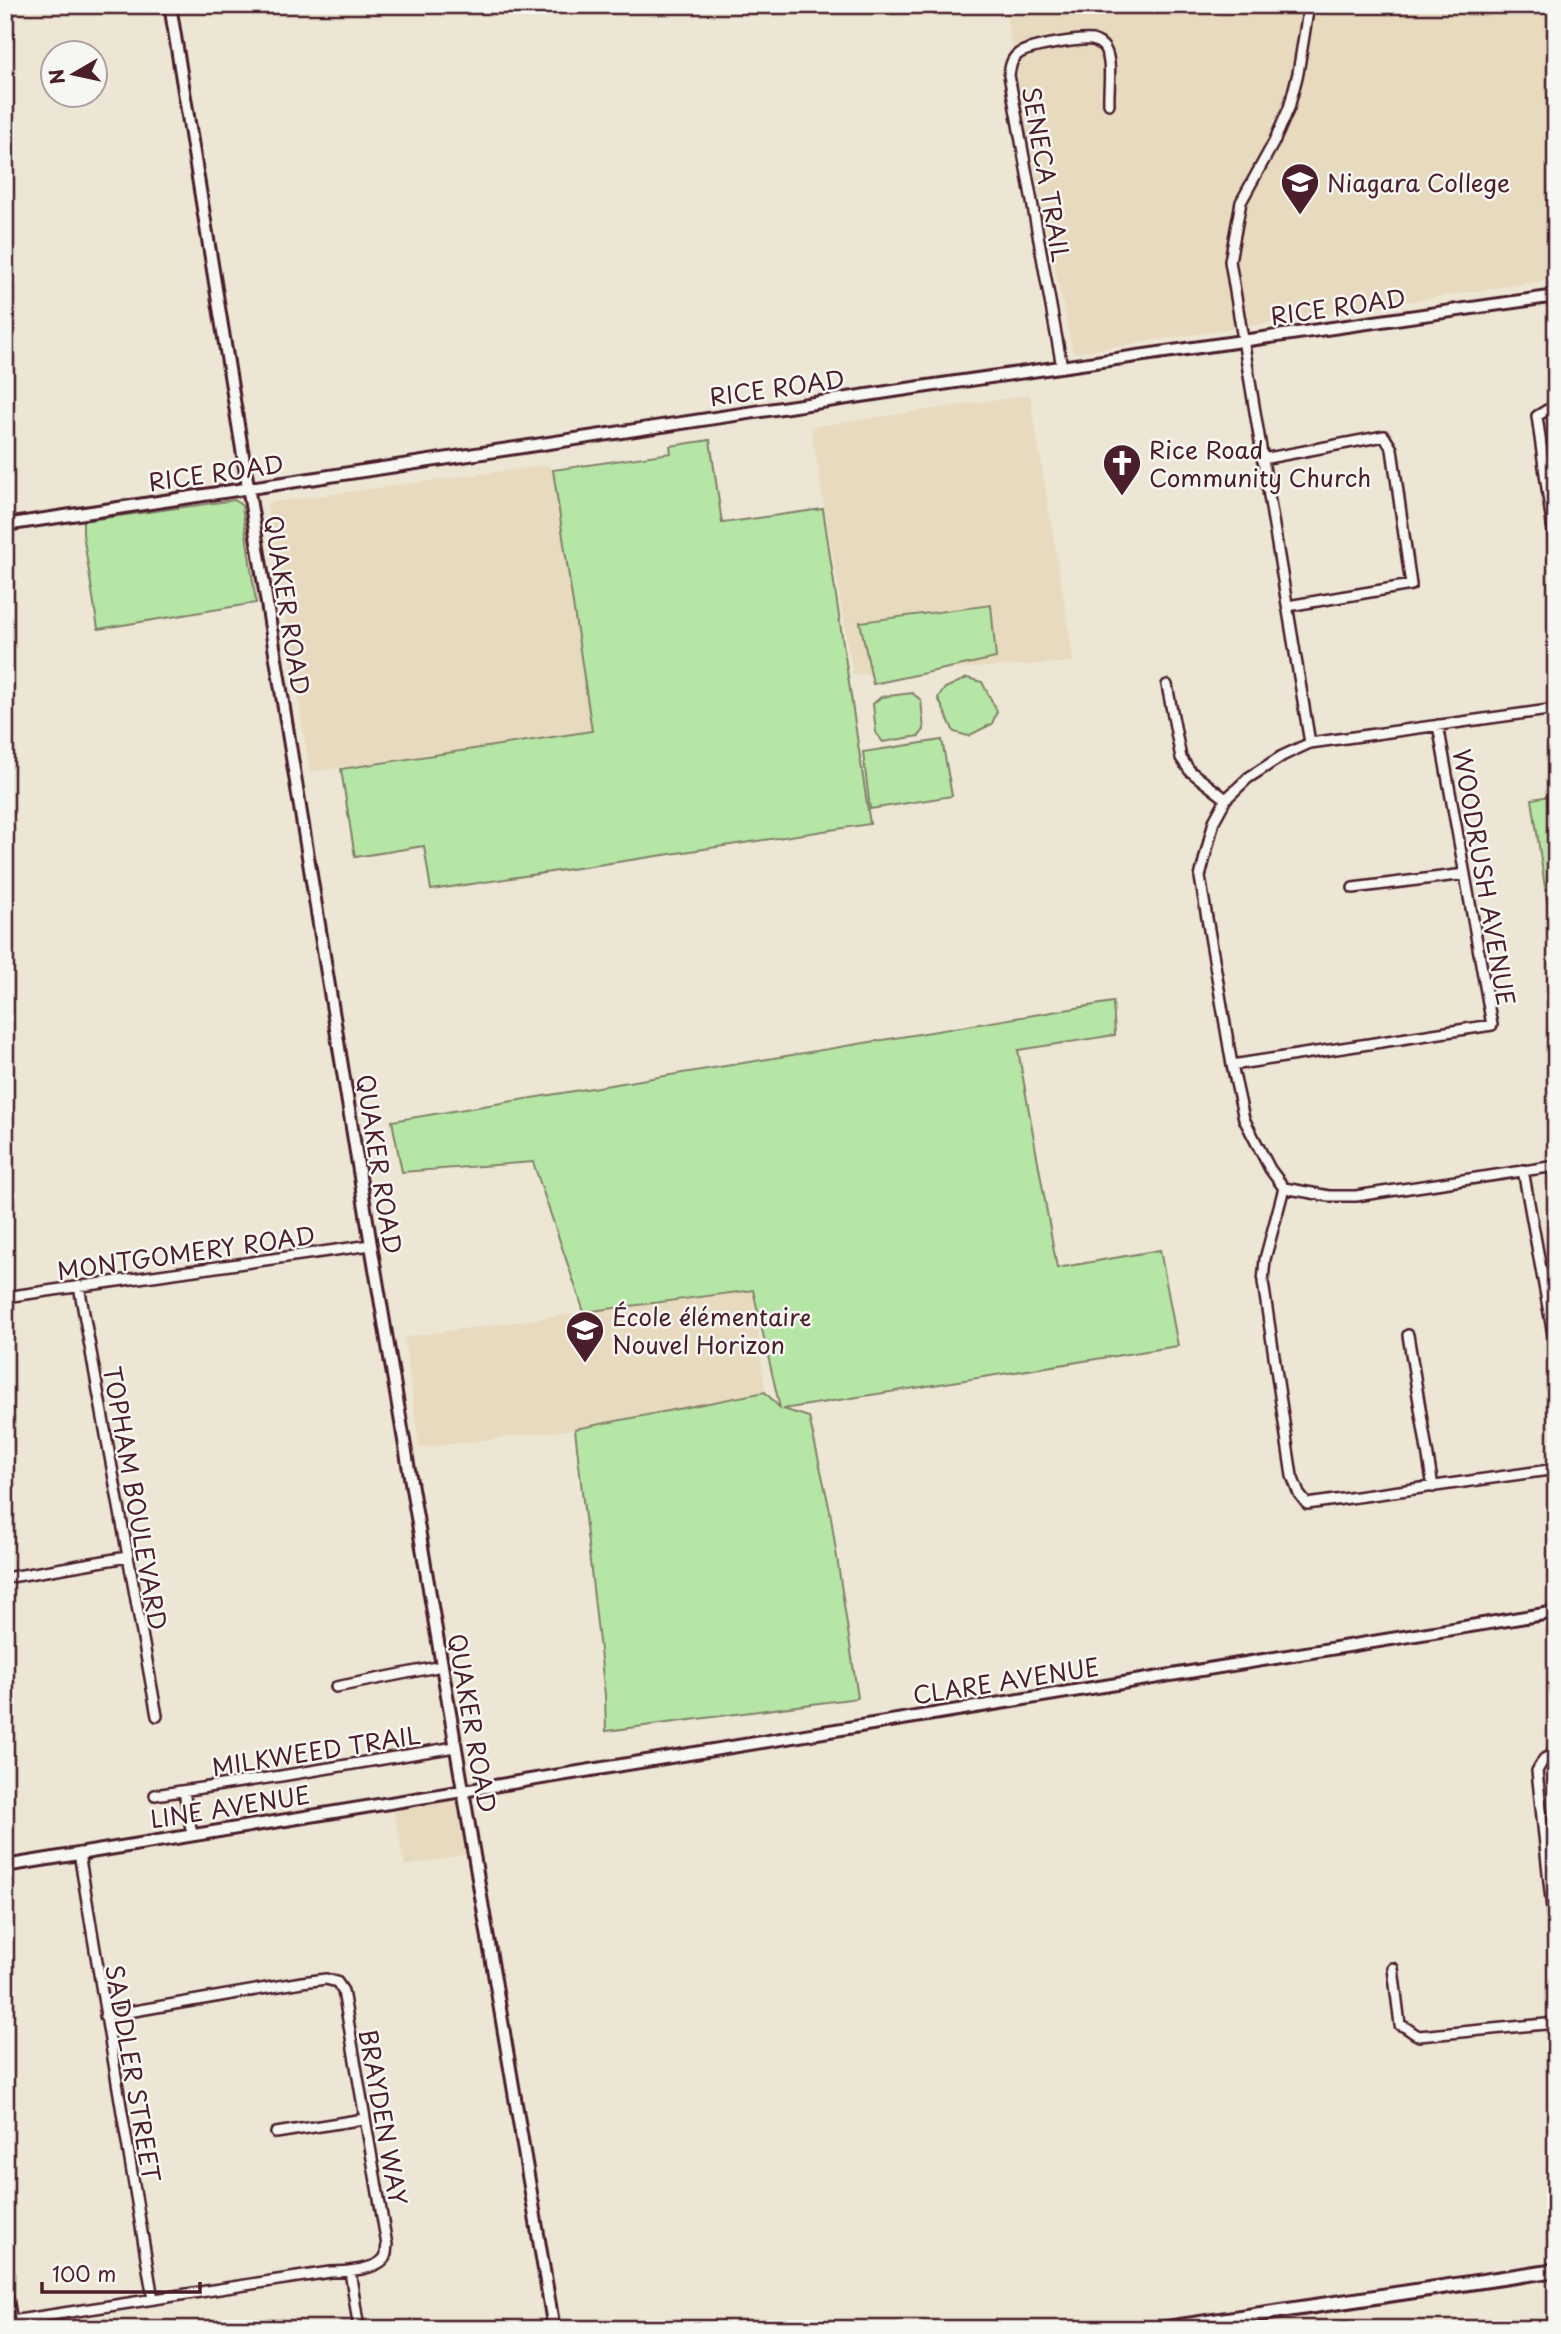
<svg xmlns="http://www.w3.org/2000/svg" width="1561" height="2334" font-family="'Playpen Sans',sans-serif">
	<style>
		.built { fill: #e7dabf }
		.green { fill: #b6e6a6; stroke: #808268; stroke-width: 2 }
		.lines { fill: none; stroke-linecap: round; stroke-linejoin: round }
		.minor-casing { stroke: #4a1f2b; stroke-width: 14 }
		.tertiary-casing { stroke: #4a1f2b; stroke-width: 16 }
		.secondary-casing { stroke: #4a1f2b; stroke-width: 18 }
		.minor { stroke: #f6f6f2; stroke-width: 9 }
		.tertiary { stroke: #f6f6f2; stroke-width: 10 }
		.secondary { stroke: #f6f6f2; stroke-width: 12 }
		.labels { text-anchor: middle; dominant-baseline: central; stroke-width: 5; stroke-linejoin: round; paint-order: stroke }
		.street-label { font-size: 24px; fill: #4a1f2b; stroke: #f6f6f2 }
		.poi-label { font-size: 24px; fill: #4a1f2b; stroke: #f6f6f2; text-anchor: start }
	</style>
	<rect width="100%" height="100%" fill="#ede6d4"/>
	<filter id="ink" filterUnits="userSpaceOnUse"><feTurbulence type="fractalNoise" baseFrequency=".0143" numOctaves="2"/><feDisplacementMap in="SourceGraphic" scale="14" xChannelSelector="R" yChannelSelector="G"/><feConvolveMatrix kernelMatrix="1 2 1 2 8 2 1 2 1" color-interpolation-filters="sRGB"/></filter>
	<g filter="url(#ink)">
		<path class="built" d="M1004 5H1556V279L1073 353 1031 153Z
			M1030 395 1074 662 853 675 811 427Z
			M547 465 553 470 592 731 310 772 267 503Z
			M753 1290 765 1392 575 1429 420 1448 404 1337Z
			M456 1795 467 1854 405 1866 393 1806Z"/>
		<path class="green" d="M710 440 722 523 823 509 870 824 431 890 424 846 355 857 341 769 592 731 553 470 671 453 670 446Z
			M235 500 242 506 256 603 98 629 83 534V521Z
			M991 605 996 658 873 684 860 622Z
			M967 678 982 682 997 711 992 724 968 736 954 732 938 698 945 688Z
			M912 693 921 700 924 730 919 736 883 742 876 733 873 704 881 697Z
			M942 740 952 796 870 809 863 752Z
			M1556 795V962L1532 799Z
			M1113 1002 1115 1035 1018 1050 1057 1268 1160 1250 1178 1346 783 1409 809 1417 830 1511 858 1698 606 1731 605 1695 575 1429 765 1392 780 1408 753 1290 584 1312 533 1162 402 1172 392 1121Z"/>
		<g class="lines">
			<g class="minor-casing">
				<path id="minor" d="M1309 5 1298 73 1289 108 1274 142 1241 202 1230 261 1310 743
					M1062 367 1009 75C1010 68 1011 60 1017 55 1026 46 1079 39 1092 40 1097 41 1103 45 1105 49 1113 63 1108 89 1109 104
					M1556 409 1547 410 1537 416 1556 553
					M1262 459 1384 436 1392 449 1411 585 1288 606
					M1167 685 1181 758 1190 771 1226 799
					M1556 709 1310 743 1282 756 1248 778 1226 799 1214 821 1200 877 1232 1065 1244 1119 1270 1169 1284 1188 1329 1196H1356L1556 1166
					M1353 888 1465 874
					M1232 1065 1492 1025 1438 725
					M1523 1170 1556 1351
					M1284 1188 1265 1259 1263 1282 1292 1476 1299 1494 1307 1504 1556 1469
					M79 1286 157 1716
					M5 1297 371 1245
					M1408 1335 1433 1487
					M5 1578 127 1557
					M336 1687 442 1666
					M1556 1753 1544 1759 1537 1771 1556 1946
					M184 1792 192 1834
					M155 1795 281 1776 455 1747
					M79 1853 153 2299
					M1393 1968 1400 2025C1408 2027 1411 2033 1419 2036L1556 2023
					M276 2133 364 2119
					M350 2271 359 2329
					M5 2283 12 2321
					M5 2322 330 2272C343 2272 378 2270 385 2257 387 2253 386 2249 387 2245L343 1991 337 1982 326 1979 302 1982 105 2016"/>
			</g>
			<g class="tertiary-casing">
				<path id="tertiary" d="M170 5 371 1245 554 2329
					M5 525 907 389 1556 296
					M5 1866 1556 1612"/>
			</g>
			<g class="secondary-casing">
				<path id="secondary" d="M1160 2329 1556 2270"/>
			</g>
			<use href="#minor" class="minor"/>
			<use href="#tertiary" class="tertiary"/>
			<use href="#secondary" class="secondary"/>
		</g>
	</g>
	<defs>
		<g id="university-pin" transform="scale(2.0125)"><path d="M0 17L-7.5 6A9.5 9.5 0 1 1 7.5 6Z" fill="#4a1f2b" stroke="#f6f6f2"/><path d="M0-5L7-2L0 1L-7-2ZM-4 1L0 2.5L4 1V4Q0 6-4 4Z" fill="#fff"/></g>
		<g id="church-pin" transform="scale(2.0125)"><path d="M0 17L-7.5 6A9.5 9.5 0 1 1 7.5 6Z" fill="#4a1f2b" stroke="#f6f6f2"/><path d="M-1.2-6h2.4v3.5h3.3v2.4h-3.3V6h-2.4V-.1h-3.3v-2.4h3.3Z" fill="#fff"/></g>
		<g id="school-pin" transform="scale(2.0125)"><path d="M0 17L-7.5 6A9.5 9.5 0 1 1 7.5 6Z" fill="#4a1f2b" stroke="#f6f6f2"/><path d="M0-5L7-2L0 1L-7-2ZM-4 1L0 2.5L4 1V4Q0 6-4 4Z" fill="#fff"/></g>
	</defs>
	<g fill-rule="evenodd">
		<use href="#university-pin" x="1300" y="182"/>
		<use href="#church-pin" x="1122" y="463"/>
		<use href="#school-pin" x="585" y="1330"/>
	</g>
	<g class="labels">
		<g class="street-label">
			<text transform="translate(1047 174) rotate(80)">SENECA TRAIL</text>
			<text transform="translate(1338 306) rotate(-8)">RICE ROAD</text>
			<text transform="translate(777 387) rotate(-8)">RICE ROAD</text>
			<text transform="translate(216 472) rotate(-8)">RICE ROAD</text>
			<text transform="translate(288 605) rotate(81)">QUAKER ROAD</text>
			<text transform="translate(1485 877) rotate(80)">WOODRUSH AVENUE</text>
			<text transform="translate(380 1164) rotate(81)">QUAKER ROAD</text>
			<text transform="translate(186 1252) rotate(-8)">MONTGOMERY ROAD</text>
			<text transform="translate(136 1498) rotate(80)">TOPHAM BOULEVARD</text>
			<text transform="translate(1006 1680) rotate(-9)">CLARE AVENUE</text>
			<text transform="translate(473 1723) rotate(80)">QUAKER ROAD</text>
			<text transform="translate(316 1750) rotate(-9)">MILKWEED TRAIL</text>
			<text transform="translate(230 1806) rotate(-9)">LINE AVENUE</text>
			<text transform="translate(134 2073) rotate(80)">SADDLER STREET</text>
			<text transform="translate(384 2117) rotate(80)">BRAYDEN WAY</text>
		</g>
		<g class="poi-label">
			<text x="1327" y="182">Niagara College</text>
			<text x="1149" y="449">Rice Road<tspan x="1149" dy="28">Community Church</tspan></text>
			<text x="612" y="1316">École élémentaire<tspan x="612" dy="28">Nouvel Horizon</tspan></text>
		</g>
	</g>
	<rect width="1561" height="2334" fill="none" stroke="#f6f6f2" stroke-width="28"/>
	<rect x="14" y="14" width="1533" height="2306" fill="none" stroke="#4a1f2b" stroke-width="2.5" filter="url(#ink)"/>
	<g transform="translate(74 74) rotate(261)"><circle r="33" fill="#f6f6f2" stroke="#b1a0a2" stroke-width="2"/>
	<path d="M0-5L12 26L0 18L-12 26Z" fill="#4a1f2b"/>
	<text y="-10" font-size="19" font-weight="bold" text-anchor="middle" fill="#4a1f2b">N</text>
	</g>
	<path d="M42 2282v10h158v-10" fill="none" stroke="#4a1f2b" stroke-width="3.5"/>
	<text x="52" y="2282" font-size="21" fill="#4a1f2b" stroke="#f6f6f2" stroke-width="5" paint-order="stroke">100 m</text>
</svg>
